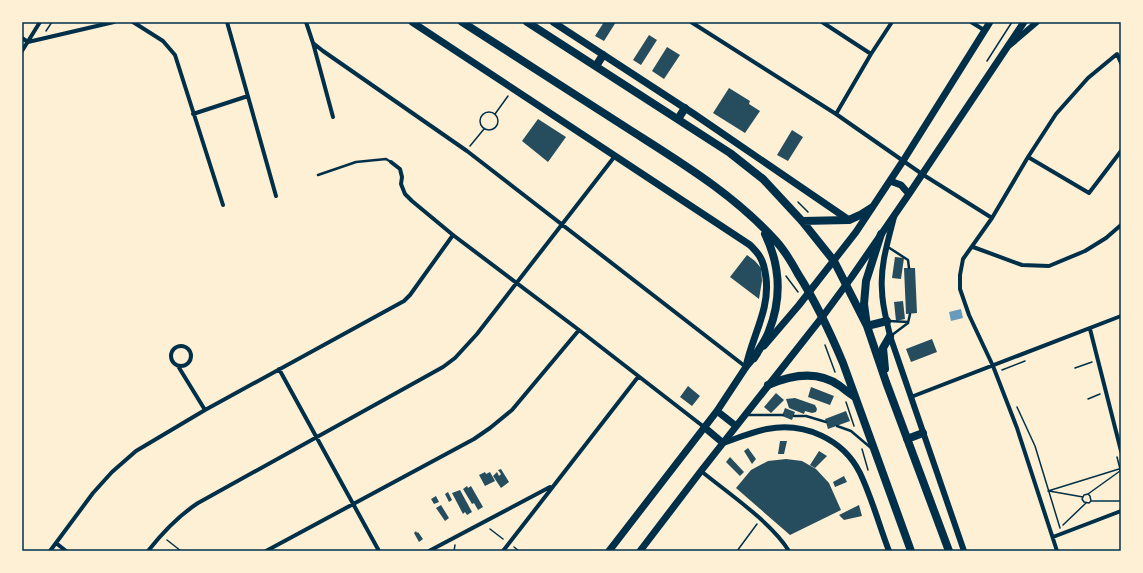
<svg xmlns="http://www.w3.org/2000/svg" width="1143" height="573" font-family="Manrope,sans-serif">
	<style>
		.water { fill: #669bbc }
		.building { fill: #264d5e }
		.lines { fill: none; stroke-linecap: round; stroke-linejoin: round }
		.path { stroke: #003049; stroke-width: 1.5 }
		.service { stroke: #003049; stroke-width: 2.5 }
		.minor { stroke: #003049; stroke-width: 4 }
		.tertiary { stroke: #003049; stroke-width: 6 }
		.secondary { stroke: #003049; stroke-width: 7 }
		.primary { stroke: #003049; stroke-width: 8 }
		.neatline { fill: none; stroke: #003049; stroke-width: 1.5 }
	</style>
	<rect width="100%" height="100%" fill="#fdf0d5"/>
	<path class="water" d="M961 309 963 318 951 321 949 312Z"/>
	<path class="building" d="M604 22H616L604 41 595 36Z
		M649 35 657 40 641 65 633 60Z
		M667 47 680 55 664 79 652 71Z
		M729 88 750 101 749 104 760 111 745 133 713 113Z
		M538 119 566 137 548 162 522 141Z
		M792 130 803 137 788 161 777 155Z
		M747 255 755 261 761 268 762 281 759 299 730 277Z
		M895 257 904 258 901 279 892 278Z
		M904 268H915L917 313 906 314Z
		M903 301 905 319 896 321 894 302Z
		M932 339 937 352 911 362 906 349Z
		M688 386 700 396 692 406 680 397Z
		M811 387 834 396 830 405 808 397Z
		M776 393 784 400 771 413 764 407Z
		M795 398 815 405 817 409 816 412 812 413 805 411 804 414 789 408 786 399Z
		M785 408 795 412 792 420 782 416Z
		M846 411 850 421 828 429 825 419Z
		M780 441H787L784 454H778Z
		M748 448 756 459 752 464 744 451Z
		M819 451 827 456 815 468 810 465Z
		M730 457 744 472 740 476 726 462Z
		M786 459 802 461 816 469 829 483 841 510 790 535 736 488 751 470 768 461Z
		M501 469 509 482 501 488 493 476 497 472 499 476 501 474 498 470Z
		M485 472 486 474 490 472 495 481 485 486 479 475Z
		M844 476 847 482 835 487 833 482Z
		M467 486 468 488 471 486 483 507 478 510 474 503 472 504 463 489Z
		M460 490 472 512 467 515 465 512 463 514 452 493Z
		M448 492 452 500 449 502 445 494Z
		M436 496 439 502 434 504 431 499Z
		M441 505 449 518 445 521 436 508Z
		M859 505 862 516 844 520 839 515Z
		M416 531 417 533 418 532 423 539 419 542 414 533Z"/>
	<g class="lines">
		<path class="path" d="M46 31 52 22
			M987 61 1012 22
			M480 121a9 9 0 1 1 18 0a9 9 0 1 1-18 0Z
			M495 114 508 96
			M470 146 484 129
			M798 202 808 212
			M786 276 798 292
			M825 345 835 372
			M1075 368 1092 362
			M1002 370 1025 361
			M1088 399 1100 394
			M846 402 854 426
			M1017 407 1035 446 1060 528
			M862 449 868 470
			M1117 457 1121 473
			M1048 491 1119 469
			M1049 491 1083 497
			M1088 494 1090 496 1091 501 1089 503 1084 502 1082 499 1084 495 1088 494 1120 471
			M1091 501H1121
			M1063 525 1086 503
			M490 529 503 539
			M167 540 181 551
			M514 547 519 551
			M454 551 455 545
			M737 551 757 524"/>
		<path class="service" d="M318 175 356 162 386 159 391 162
			M888 247 908 260 909 268
			M889 321 908 322
			M892 335 908 323 910 314
			M747 415H783
			M794 416H806L826 422
			M837 426 851 431 871 448"/>
		<path class="minor" d="M133 22 163 41 175 55 223 205
			M227 22 276 196
			M306 22 313 43 333 117
			M691 22 836 114 922 174 992 218
			M822 22 871 54
			M971 22 984 30
			M22 38 28 42 114 22
			M313 43 323 51 467 151 746 367
			M22 51 40 22
			M193 114 248 96
			M836 114 871 54 892 22
			M1028 157 1089 193 1121 151
			M391 162 400 169 402 177 401 184 405 194 412 201 453 235 579 330 704 427
			M973 247 1022 265 1049 266 1085 251 1106 238 1121 225
			M1090 329 1121 451
			M171 356a10 10 0 1 1 20 0a10 10 0 1 1-20 0Z
			M178 366 205 410
			M279 369 379 551
			M911 397 1121 316
			M701 471C728 493 771 522 789 551
			M1053 537 1121 511
			M56 543 66 551
			M50 551 93 493 112 472 136 451 205 410 404 301 410 295 453 235
			M148 551C163 532 178 516 198 503L443 367 455 358 477 334 615 156
			M266 551 474 439 490 428 512 410 579 330
			M429 551 550 487
			M503 551 638 377
			M1057 551 1017 428 993 366 969 315 960 289V275L963 259 992 218 1028 157 1056 114 1088 78 1117 54 1121 63"/>
		<path class="tertiary" d="M1010 45 1037 22
			M894 217C888 241 880 266 882 290 882 306 887 321 890 336L964 551
			M723 443C738 438 752 432 767 429 805 422 843 439 860 473 872 498 879 525 889 551"/>
		<path class="secondary" d="M412 22 750 245C754 249 758 253 760 257 764 263 765 270 766 278 770 310 752 336 746 367
			M553 22 694 114 849 220
			M890 181 901 185 909 194
			M764 346 799 305 856 232 903 161 990 22
			M717 411 736 426
			M704 427 723 443
			M609 551 717 411 746 367 757 354
			M640 551 701 471 823 316 851 278 909 194 1024 22"/>
		<path class="primary" d="M462 22C517 57 572 93 627 128 680 162 734 194 776 241 785 251 792 263 798 274 816 302 830 332 843 363L911 551
			M527 22 730 153 763 179 802 221 834 261 867 326 886 382 949 551
			M596 66 603 55
			M678 119 685 108
			M802 221 849 220 860 215 871 208
			M881 234 866 281 864 304 867 326 887 321
			M754 358C759 349 766 340 769 331 782 298 780 265 765 234
			M885 369 883 348 890 336
			M768 385C791 375 818 370 840 386 845 390 850 394 855 397
			M907 439 923 433"/>
	</g>
	<rect width="1143" height="573" fill="none" stroke="#fdf0d5" stroke-width="46"/>
	<rect x="23" y="23" width="1097" height="527" class="neatline"/>
</svg>
